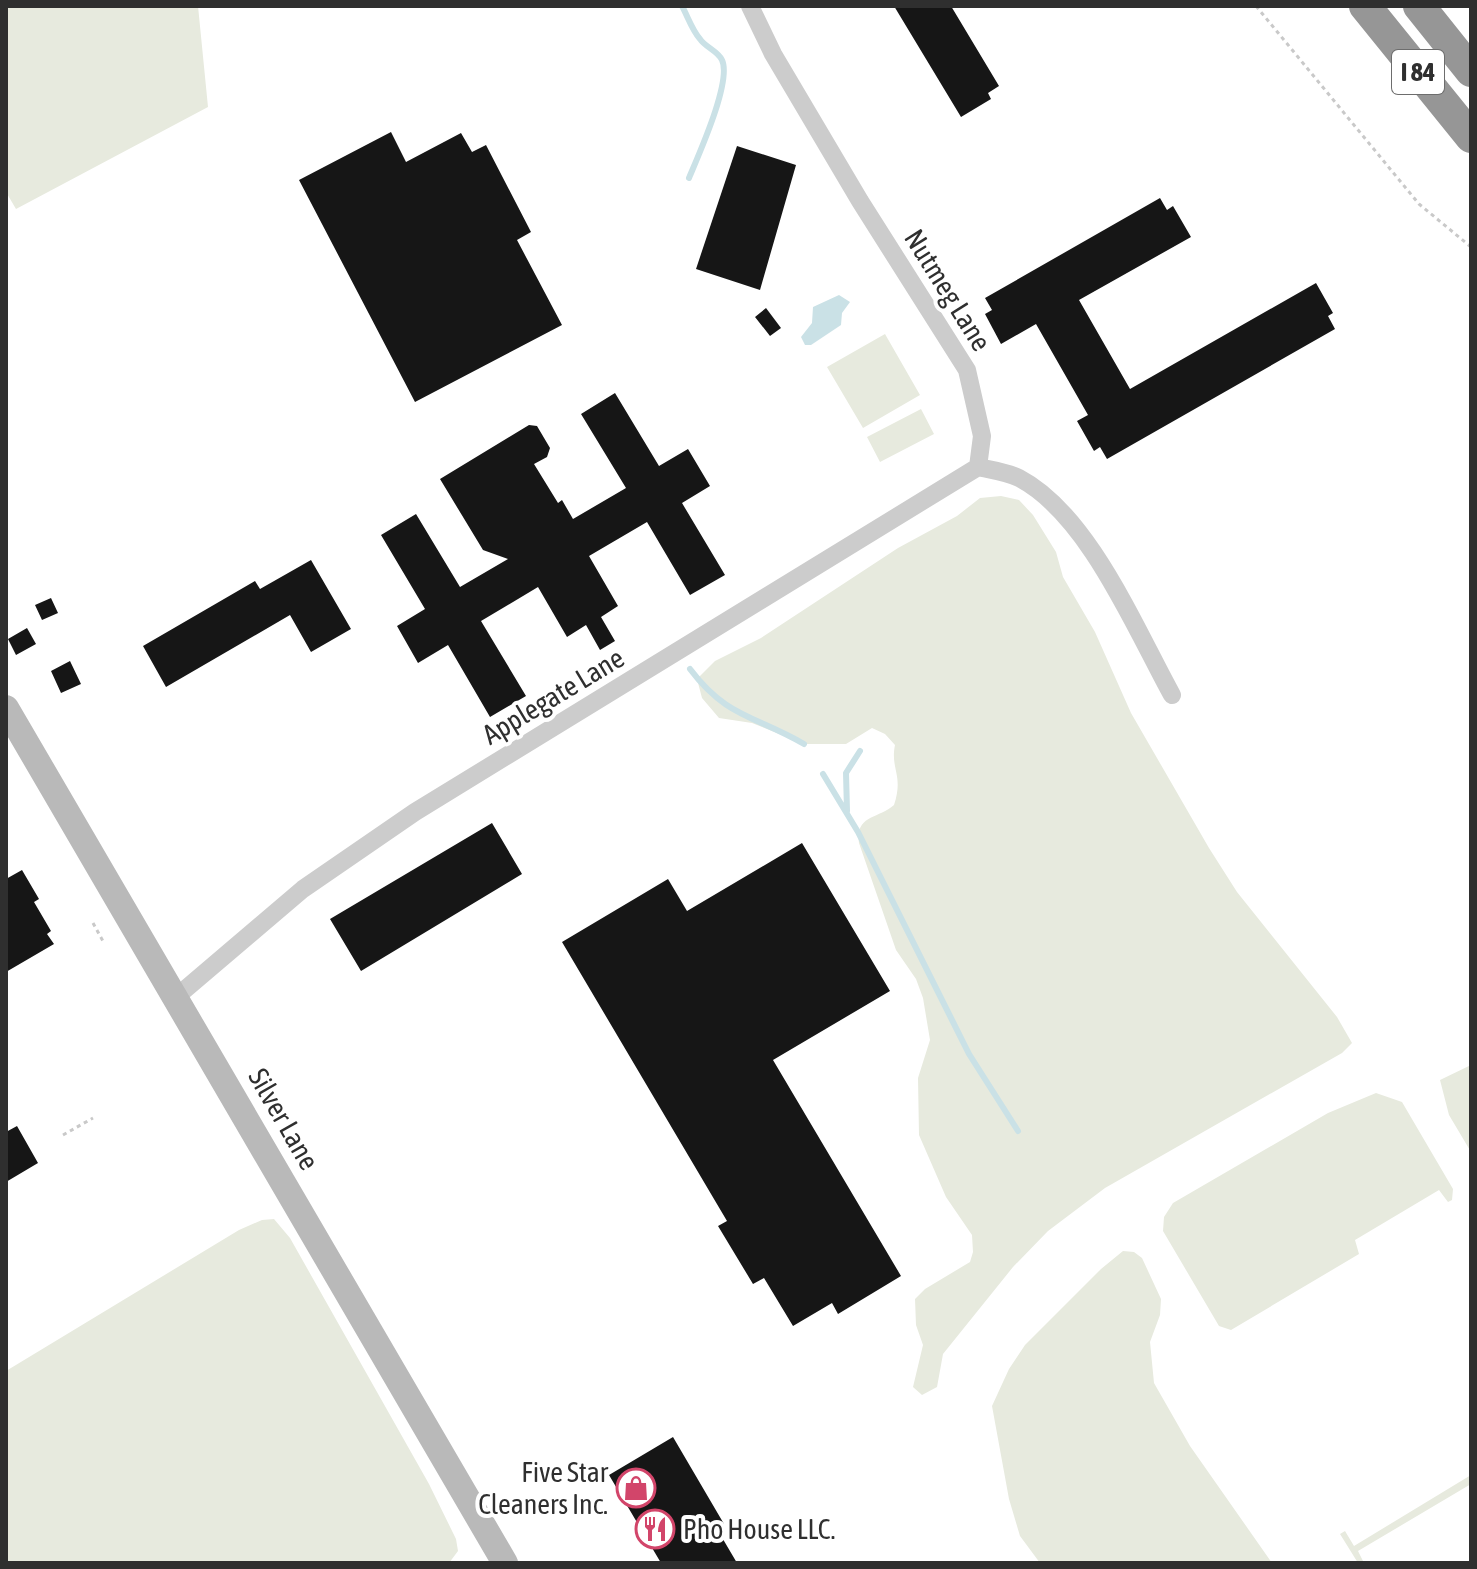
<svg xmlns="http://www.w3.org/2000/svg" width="1477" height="1569" font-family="'Asap Condensed',sans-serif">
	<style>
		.green { fill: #e7eade }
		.water { fill: #cae1e6 }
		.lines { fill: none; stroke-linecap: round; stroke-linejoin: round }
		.stream { stroke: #cae1e6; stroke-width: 6 }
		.building { fill: #161616 }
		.path { stroke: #c9c9c9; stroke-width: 3; stroke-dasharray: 4 4; stroke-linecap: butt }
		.minor { stroke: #ccc; stroke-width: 18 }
		.secondary { stroke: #b9b9b9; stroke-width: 26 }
		.motorway { stroke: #969696; stroke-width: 32 }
		.labels { text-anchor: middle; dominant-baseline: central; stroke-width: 8; stroke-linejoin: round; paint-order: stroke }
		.shield { fill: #fff; stroke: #6d6d6d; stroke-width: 2 }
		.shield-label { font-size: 26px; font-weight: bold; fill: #2f2f2f }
		.street-label { font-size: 28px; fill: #2f2f2f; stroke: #fff }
		.poi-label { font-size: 28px; fill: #2f2f2f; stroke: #fff; text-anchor: end }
	</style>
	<rect width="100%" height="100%" fill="#fff"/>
	<path class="green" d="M6 6H198L208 107 16 209 6 192Z
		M885 334 920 395 863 428 827 367Z
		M921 409 934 434 880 462 867 437Z
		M1001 496 1019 500 1033 515 1056 552 1063 577 1095 632 1131 713 1209 848 1237 892 1337 1017 1352 1043 1342 1053 1105 1188 1048 1231 1013 1267 943 1354 937 1387 922 1395 913 1387 923 1345 916 1325 915 1299 925 1289 970 1262 973 1252 972 1235 946 1197 919 1135 918 1078 930 1040 923 998 916 979 896 950 859 843C855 815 878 819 894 805 904 775 890 769 895 745L885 734 872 728 846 744H804L752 723 719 718 702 698 697 679 715 661 761 638 898 548 957 516 980 498Z
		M1471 1065V1152L1449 1115 1440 1080Z
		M1376 1093 1402 1102 1453 1189 1452 1200 1448 1202 1439 1190 1355 1240 1359 1254 1231 1330 1219 1326 1163 1231 1164 1217 1173 1203 1328 1113Z
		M274 1219 290 1238 429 1484 456 1539 458 1551 449 1563H6V1371L239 1230 262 1220Z
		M1123 1251 1134 1252 1142 1258 1161 1299 1160 1315 1150 1342 1154 1383 1190 1446 1272 1563H1040L1020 1536 1009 1499 992 1406 1009 1369 1025 1345 1101 1269Z
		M1471 1475V1484L1358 1551 1364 1563H1358L1340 1534 1345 1531 1354 1546Z"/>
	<path class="water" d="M839 295 850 302 842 313 841 325 811 345H805L801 337 812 323 813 307Z"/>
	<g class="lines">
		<path class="stream" d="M682 6C688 17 692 30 700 39 705 47 718 51 722 60 732 81 699 154 689 178
			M690 669C727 718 754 715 804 744
			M823 774 858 832 969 1054 1018 1131
			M847 811 846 773 860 751"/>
	</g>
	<path class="building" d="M894 6H951L999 86 988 93 991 99 961 117Z
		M391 132 406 162 461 133 472 152 486 145 531 232 517 240 562 325 415 402 299 180Z
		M737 146 796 165 760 290 696 269Z
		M1160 198 1167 210 1173 206 1191 237 1079 300 1130 389 1316 283 1333 313 1328 316 1335 329 1107 459 1100 447 1094 451 1077 421 1088 415 1036 324 1001 344 985 314 992 310 985 298Z
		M766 308 781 328 770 336 755 317Z
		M615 393 659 466 688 449 710 486 682 503 725 575 690 595 647 522 589 556 618 606 601 617 615 641 600 650 586 625 567 637 538 587 481 621 526 696 490 717 448 645 418 663 397 626 425 609 381 535 416 514 460 587 508 559 483 550 440 479 529 425 537 426 550 448 547 457 534 464 558 503 562 500 573 519 626 488 581 414Z
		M311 560 351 629 311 652 290 615 166 687 143 646 255 581 260 589Z
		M51 598 58 613 42 620 35 605Z
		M27 628 36 644 16 655 8 639Z
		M70 661 81 684 61 693 51 671Z
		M492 823 522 874 361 971 330 919Z
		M802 843 890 991 773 1060 901 1276 838 1314 832 1303 793 1326 764 1278 753 1284 718 1226 727 1221 562 942 668 879 687 911Z
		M22 870 39 899 34 902 51 931 47 934 54 944 6 972V879Z
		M17 1126 38 1163 6 1182V1132Z
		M673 1437 724 1524 717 1529 737 1563H661L609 1475Z"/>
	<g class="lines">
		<path class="path" d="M1256 6 1419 204 1471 247
			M93 923 104 943
			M63 1135 93 1118"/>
		<path class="minor" d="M750 6 773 54 860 201 967 370 982 436 978 467
			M978 467C991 470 1007 472 1019 478 1088 514 1135 628 1172 695
			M175 998 303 889 415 812 978 467"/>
		<path class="secondary" d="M6 708 505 1563"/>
		<path class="motorway" d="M1365 6 1471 137
			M1419 6 1471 71"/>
	</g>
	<defs>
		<g id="shop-ring" transform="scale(2)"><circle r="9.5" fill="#fff" stroke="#d2456a" stroke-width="1.5"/><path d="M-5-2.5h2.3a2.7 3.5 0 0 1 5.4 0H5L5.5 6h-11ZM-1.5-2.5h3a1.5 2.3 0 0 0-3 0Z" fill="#d2456a"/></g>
		<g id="restaurant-ring" transform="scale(2)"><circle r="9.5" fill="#fff" stroke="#d2456a" stroke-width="1.5"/><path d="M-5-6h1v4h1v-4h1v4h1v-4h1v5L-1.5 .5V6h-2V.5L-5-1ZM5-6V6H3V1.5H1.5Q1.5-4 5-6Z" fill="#d2456a"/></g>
	</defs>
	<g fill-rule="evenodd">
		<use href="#shop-ring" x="636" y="1488"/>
		<use href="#restaurant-ring" x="655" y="1529"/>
	</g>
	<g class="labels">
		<rect class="shield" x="1392" y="50" width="52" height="44" rx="6"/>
		<g class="shield-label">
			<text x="1418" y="72">I 84</text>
		</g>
		<g class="street-label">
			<text transform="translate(948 290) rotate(58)">Nutmeg Lane</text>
			<text transform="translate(553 696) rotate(-31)">Applegate Lane</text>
			<text transform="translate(284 1119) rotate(60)">Silver Lane</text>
		</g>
		<g class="poi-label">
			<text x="608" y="1472">Five Star<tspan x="608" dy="32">Cleaners Inc.</tspan></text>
			<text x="683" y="1529" text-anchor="start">Pho House LLC.</text>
		</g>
	</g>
	<rect width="1477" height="1569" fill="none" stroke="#2f2f2f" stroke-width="16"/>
</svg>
